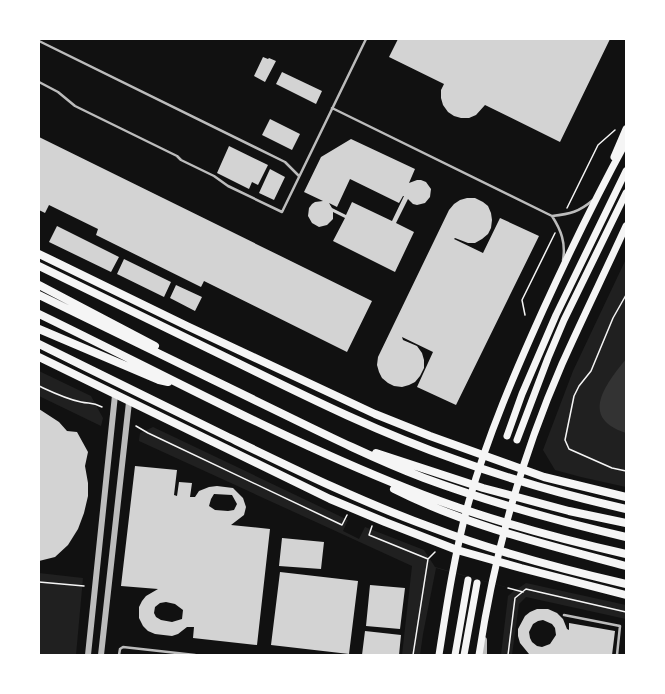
<svg xmlns="http://www.w3.org/2000/svg" width="665" height="694" font-family="Barlow,sans-serif">
	<style>
		.green { fill: #202020 }
		.water { fill: #333 }
		.building { fill: #d3d3d3; fill-rule: evenodd }
		.lines { fill: none; stroke-linecap: round; stroke-linejoin: round }
		.path { stroke: #f5f5f5; stroke-width: 1.5 }
		.service { stroke: #bcbcbc; stroke-width: 2.5 }
		.tertiary { stroke: #bcbcbc; stroke-width: 6 }
		.primary { stroke: #f5f5f5; stroke-width: 7 }
		.trunk { stroke: #f5f5f5; stroke-width: 8 }
		.motorway { stroke: #f5f5f5; stroke-width: 8 }
	</style>
	<rect width="100%" height="100%" fill="#111"/>
	<path class="green" d="M626 259V487L581 477 555 470 543 450 573 371Z
		M39 371 91 396 103 418 101 426 39 396Z
		M153 427 348 520 343 531 359 539 365 527 424 550 435 567 516 590 526 583 626 605V619L526 597 519 604 512 655H501L508 596 515 590 436 568 423 634 420 655H402L412 566 139 441 140 433Z
		M39 573 83 578 76 655H39Z"/>
	<path class="water" d="M626 359V433C579 418 605 385 626 359Z"/>
	<path class="building" d="M398 39H610L560 142 485 105 476 115 469 118H461L454 116 448 112 443 105 441 98V90L444 84 389 57Z
		M263 57 268 59 269 58 276 61 265 82 254 76Z
		M282 72 322 91 316 104 276 84Z
		M270 119 300 134 292 150 262 135Z
		M39 137 372 301 347 352 204 281 201 287 96 235 98 229 49 205 45 213 39 210Z
		M351 139 415 169 409 183 417 180H421L426 182 431 189 430 197 425 203 417 205 413 204 408 199 396 223 414 232 395 272 333 241 345 218 333 212V219L327 225 319 227 312 223 308 216 309 208 312 204 315 202 323 201 304 192 321 157ZM350 179 399 203 403 196H404L392 221 352 202 346 215 332 208 329 203 337 207Z
		M229 146 268 165 258 185 252 182 249 189 217 173Z
		M270 169 285 177 274 200 259 193Z
		M467 198H475L483 202 488 206 491 213 492 220 491 228 488 234 482 239 475 243H468L455 238 454 239 483 253 500 218 539 236 456 405 417 387 433 352 402 337 403 340 417 346 422 353 424 360V368L420 376 415 382 409 385 402 387 394 386 388 383 382 378 379 372 377 365 378 357 449 210 454 204 460 200Z
		M57 226 119 257 111 272 49 242Z
		M124 259 171 282 164 297 117 274Z
		M176 285 202 297 195 311 170 298Z
		M39 409 59 422 67 431 77 432 88 452 85 466 88 483V496L84 513 78 529 68 545 55 557 39 561Z
		M135 466 177 470 174 495 177 496 179 482 192 483 190 497H195L199 491 209 487 217 486 233 488 243 498 246 507 244 515 231 525 270 529 257 645 193 638 194 627H187L178 634 172 636 155 634 148 631 143 626 139 618V607L142 601 146 596 158 589 121 586ZM214 494 232 495 237 504 234 510 228 511 215 510 209 506 211 499ZM166 602 175 604 183 610 182 619 172 622 161 620 156 617 154 613 155 607 160 603Z
		M282 538 324 542 321 569 279 566Z
		M280 572 358 581 349 654 271 645Z
		M370 585 405 588 400 629 366 626Z
		M537 609H548L557 613 563 619 567 629 569 630V623L615 631 612 655 529 654 520 643 518 636V629L525 616 530 612ZM543 620 552 624 555 628 556 635 550 644 542 647 537 646 532 642 530 638 529 632 533 624 538 621Z
		M365 631 401 635 399 655H362Z"/>
	<g class="lines">
		<path class="path" d="M567 208 598 145 615 130
			M626 295 613 318 591 371 579 386 574 396 565 440 569 449 612 468 626 471
			M525 315 522 300 555 233
			M39 386C52 392 66 399 81 402 90 404 92 402 102 407
			M136 426 148 433 342 525 347 515
			M372 526 369 535 428 559
			M39 582 84 586
			M508 588 523 592
			M413 655 428 559 435 552
			M508 655 515 598 526 589 626 612"/>
		<path class="service" d="M39 41 285 162 299 176
			M39 82 58 92 75 106 177 156 181 160 214 176 228 186 282 212 366 39
			M332 108 552 216C561 230 566 243 563 260
			M552 216C570 214 579 212 593 200
			M564 615 620 626 617 655
			M119 655 120 649 123 647 195 655"/>
		<path class="tertiary" d="M484 640V655
			M88 655 115 395
			M101 655 129 402"/>
		<path class="primary" d="M614 157 626 129
			M507 436 522 394 556 315 626 171
			M517 440 548 358 564 320 626 193
			M439 655C447 603 455 551 469 501 488 435 515 372 543 310 569 253 596 197 626 142
			M455 655 468 580
			M464 655 477 583
			M479 655C494 555 522 456 562 364 583 317 605 272 626 226"/>
		<path class="trunk" d="M39 254 187 326 375 414 430 436 544 477 626 497
			M39 266C106 298 173 331 240 364 311 399 382 434 457 460 512 480 569 496 626 509
			M39 344C101 375 163 405 226 436 294 469 361 502 433 528 496 552 561 569 626 584
			M39 357 330 499 385 522 457 550 521 568 626 595"/>
		<path class="motorway" d="M39 285 155 346
			M39 295C120 334 200 374 281 413 328 436 375 459 424 478 489 502 557 521 626 537
			M39 314C161 373 280 438 406 488 477 517 551 537 626 554
			M39 329 159 380 168 382
			M376 453 483 488 569 511 626 523
			M394 489C467 526 548 545 626 566"/>
	</g>
	<rect width="665" height="694" fill="none" stroke="#ffffff" stroke-width="80"/>
</svg>
